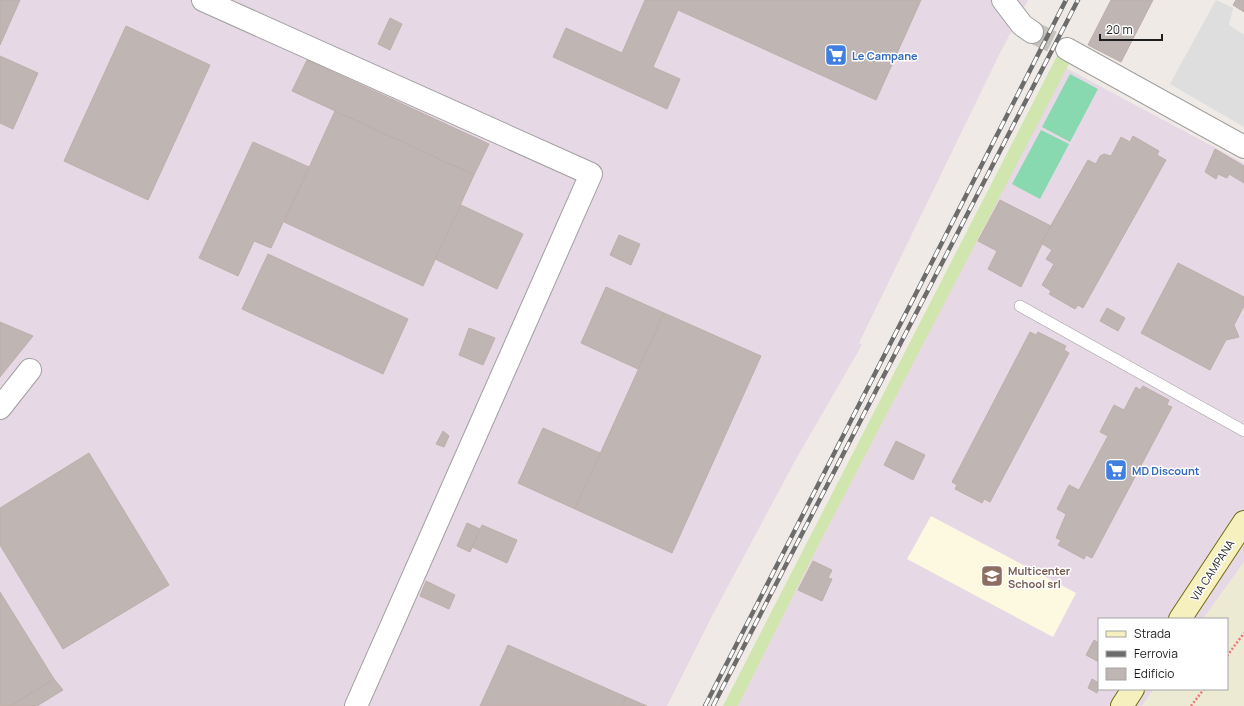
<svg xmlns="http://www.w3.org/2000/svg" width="1244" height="706" font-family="Manrope,sans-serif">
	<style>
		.industrial { fill: #e7d8e6 }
		.education { fill: #fdf9e0 }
		.farmland { fill: #ecead2 }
		.grass { fill: #d1e5ae }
		.pitch { fill: #88d9af }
		.parking { fill: #dedede }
		.building { fill: #bfb5b2; stroke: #bfafa9 }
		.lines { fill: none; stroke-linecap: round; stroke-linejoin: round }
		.street-tunnel { stroke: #c5c1bd; stroke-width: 22; stroke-dasharray: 22 11; stroke-linecap: butt }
		.lane-casing { stroke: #9f9f9f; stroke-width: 12 }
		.street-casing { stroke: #9f9f9f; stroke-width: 24 }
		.secondary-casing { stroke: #6f6c0c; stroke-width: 24 }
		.path { stroke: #f07479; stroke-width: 2.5; stroke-dasharray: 2 2; stroke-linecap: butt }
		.lane { stroke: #fff; stroke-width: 11 }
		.street { stroke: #fff; stroke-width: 22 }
		.secondary { stroke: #f5f0bd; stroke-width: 22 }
		.rail-casing { stroke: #6c6c6c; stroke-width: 4.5 }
		.rail { stroke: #fff; stroke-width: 3; stroke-dasharray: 9; stroke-linecap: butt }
		.labels { text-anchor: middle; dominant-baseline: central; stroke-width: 3; stroke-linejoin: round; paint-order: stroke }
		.shop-label { font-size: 11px; font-weight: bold; fill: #366cbe; stroke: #fff; text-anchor: start }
		.education-label { font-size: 11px; font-weight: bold; fill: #785e54; stroke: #fff; text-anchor: start }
		.street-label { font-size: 11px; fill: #1e1e1e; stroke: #fff }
	</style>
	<rect width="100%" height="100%" fill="#efeae5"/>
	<path class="industrial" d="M0 0H1028L998 57 859 343 862 345 796 459 711 618 667 706H0Z
		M1066 68 1244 163V562L1203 619H1099V689H1154L1142 706H738L816 550Z"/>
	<path class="education" d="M931 516 1076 593 1053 637 907 559Z"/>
	<path class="farmland" d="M1244 562V706H1142L1154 689H1227V619H1203Z"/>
	<path class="grass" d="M1057 56 1070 62 816 550 738 706H723Z"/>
	<path class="pitch" d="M1070 74 1098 89 1070 142 1042 127Z
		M1041 130 1069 144 1040 199 1012 184Z"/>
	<path class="parking" d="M1216 0 1233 8 1229 25 1244 35V127L1170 84Z"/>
	<path class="building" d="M0 0H20L0 45Z
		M645 0H921L876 100 678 10 653 67 680 79 667 109 553 57 566 28 622 53Z
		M1111 0H1153L1121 62 1088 45Z
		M1236 0H1244V12L1233 5Z
		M390 18 402 24 390 50 378 44Z
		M126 26 210 65 148 200 64 161Z
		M0 56 38 73 13 129 0 123Z
		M307 60 489 144 474 175 292 91Z
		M335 111 474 175 423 286 284 222Z
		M1133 136 1159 151 1157 155 1166 160 1083 308 1078 305 1075 309 1049 294 1051 291 1042 285 1054 264 1046 259 1052 250 1041 243 1088 160 1096 164 1100 156 1104 154 1111 156 1121 137 1130 142Z
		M253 142 309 167 271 248 254 241 238 276 199 258Z
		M1215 149 1244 166V183L1229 174 1227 178 1218 174 1216 179 1205 172Z
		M1000 200 1051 226 1021 287 988 269 997 251 978 241Z
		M461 205 523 234 497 289 435 259Z
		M619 235 640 244 631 265 610 255Z
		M268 254 408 319 383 374 242 309Z
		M1178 263 1244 297V306L1234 325 1239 337 1226 340 1210 370 1141 333Z
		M606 287 664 313 638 369 581 343Z
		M1107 308 1125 318 1118 331 1100 321Z
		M664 313 761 356 672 553 575 509Z
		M0 322 33 336 0 377Z
		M469 328 495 338 483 365 459 355Z
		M1030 332 1036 335 1038 332 1066 346 1064 350 1069 353 990 502 984 499 982 503 955 489 957 485 952 482Z
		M1143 386 1169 400 1167 405 1172 407 1092 558 1086 555 1084 559 1058 545 1061 540 1056 538 1066 514 1057 509 1069 485 1079 490 1108 436 1100 432 1114 405 1124 410 1136 387 1140 390Z
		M543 428 600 453 575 509 518 483Z
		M443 431 449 436 444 447 436 444Z
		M896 441 925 455 913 480 884 465Z
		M89 453 169 585 63 649 0 545V508Z
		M467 523 480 529 470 552 457 546Z
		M482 525 517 540 507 563 472 547Z
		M813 561 832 570 828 578 832 579 822 601 798 590Z
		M426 581 455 595 449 609 420 596Z
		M0 592 54 679 10 706H0Z
		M1094 640 1099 643V662L1086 655Z
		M508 645 626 697 622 706H480Z
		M54 679 63 690 37 706H10Z
		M1092 679 1099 683 1097 693 1088 688Z
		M626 697 647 706H622Z"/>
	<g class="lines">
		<path class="street-tunnel" d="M1032 32 1067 49"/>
		<g class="lane-casing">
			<path id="lane" d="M1020 306 1244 431"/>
		</g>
		<g class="street-casing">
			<path id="street" d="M203 0 591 174 356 706
				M1003 0 1022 25 1032 32
				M1067 49 1244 147
				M0 408 30 370"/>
		</g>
		<g class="secondary-casing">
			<path id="secondary" d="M1180 619 1244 522
				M1122 706 1133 689"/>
		</g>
		<path class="path" d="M1227 656 1244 633
			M1191 706 1204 689"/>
		<use href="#lane" class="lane"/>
		<use href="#street" class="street"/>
		<use href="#secondary" class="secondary"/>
		<g class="rail-casing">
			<path id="rail" d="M705 706 1066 0
				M713 706 1078 0"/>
		</g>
		<use href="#rail" class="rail"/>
	</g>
	<defs>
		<g id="supermarket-square" transform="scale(1.15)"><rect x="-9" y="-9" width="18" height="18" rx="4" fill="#3f7fe0" stroke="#fff"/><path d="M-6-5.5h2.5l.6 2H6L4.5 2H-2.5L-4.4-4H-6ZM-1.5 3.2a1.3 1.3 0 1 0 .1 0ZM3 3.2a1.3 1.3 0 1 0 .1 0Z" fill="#fff"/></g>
		<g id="school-square" transform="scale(1.15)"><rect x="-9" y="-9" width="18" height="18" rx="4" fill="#8d6e63" stroke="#fff"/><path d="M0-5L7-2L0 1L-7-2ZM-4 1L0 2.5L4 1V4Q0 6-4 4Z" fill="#fff"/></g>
	</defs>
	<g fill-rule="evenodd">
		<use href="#supermarket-square" x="836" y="55"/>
		<use href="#supermarket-square" x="1116" y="470"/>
		<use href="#school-square" x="992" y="576"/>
	</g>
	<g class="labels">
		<g class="shop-label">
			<text x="852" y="55">Le Campane</text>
			<text x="1132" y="470">MD Discount</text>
		</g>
		<g class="education-label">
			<text x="1008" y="570">Multicenter<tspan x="1008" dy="13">School srl</tspan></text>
		</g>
		<g class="street-label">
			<text transform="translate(1212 570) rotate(-57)">VIA CAMPANA</text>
		</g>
	</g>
	<rect x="1098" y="618" width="130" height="72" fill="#ffffff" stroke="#a5a5a5"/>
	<rect x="1106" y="631" width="20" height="6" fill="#f5f0bd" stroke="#a5a5a5"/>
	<text x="1134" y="638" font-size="12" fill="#1e1e1e">Strada</text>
	<rect x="1106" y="651" width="20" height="6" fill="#6c6c6c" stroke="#a5a5a5"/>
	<text x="1134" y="658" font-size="12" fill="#1e1e1e">Ferrovia</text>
	<rect x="1106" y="668" width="20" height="12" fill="#bfb5b2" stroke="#a5a5a5"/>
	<text x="1134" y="678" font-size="12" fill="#1e1e1e">Edificio</text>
	<path d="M1100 34v6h62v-6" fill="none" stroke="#1e1e1e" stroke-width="2"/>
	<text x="1106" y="34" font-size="12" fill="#1e1e1e" stroke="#ffffff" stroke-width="3" paint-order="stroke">20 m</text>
</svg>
